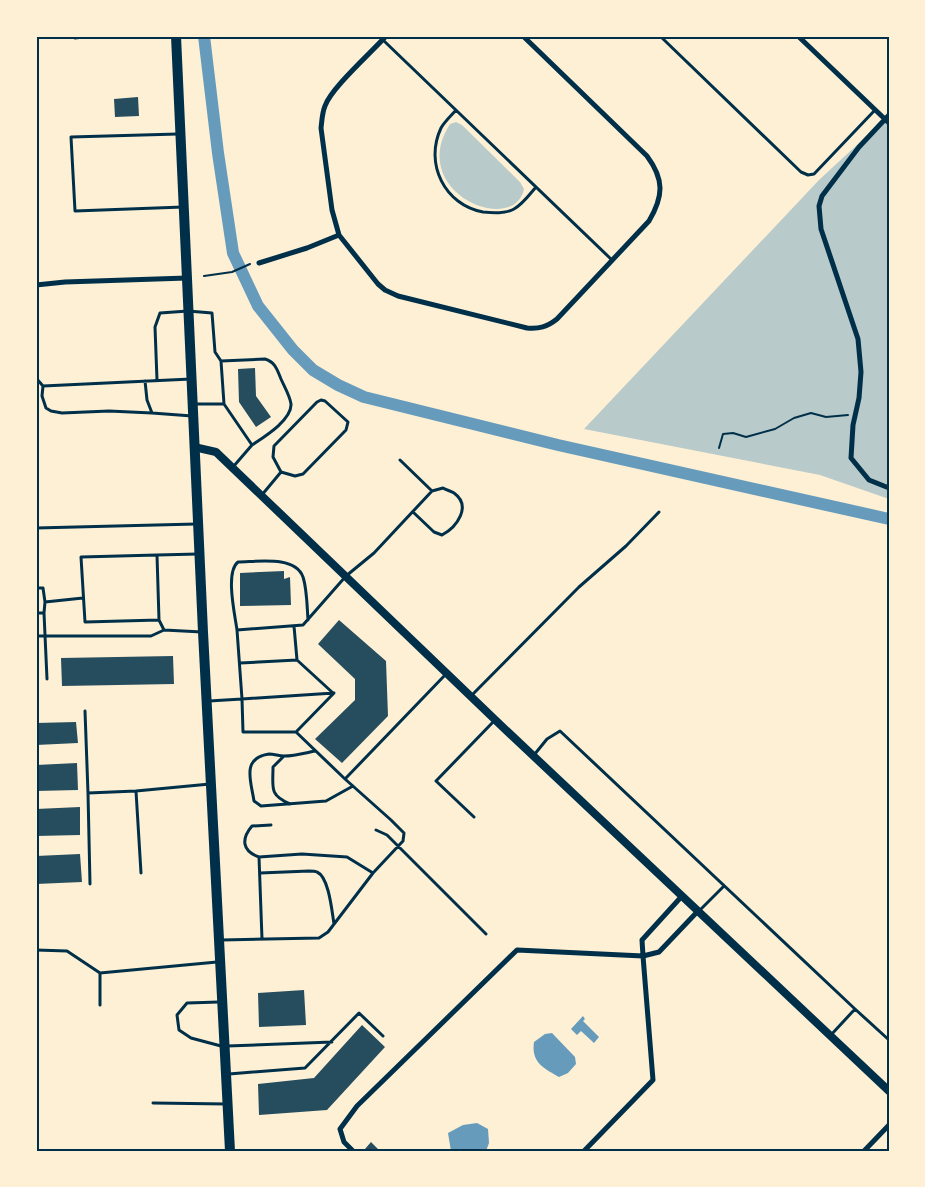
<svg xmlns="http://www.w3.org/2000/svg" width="925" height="1187" font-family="Merriweather,serif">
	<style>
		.green { fill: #b9caca }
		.water { fill: #669bbc }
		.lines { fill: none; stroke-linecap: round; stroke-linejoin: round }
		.canal { stroke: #669bbc; stroke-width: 12 }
		.building { fill: #264d5e }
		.path { stroke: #003049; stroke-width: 2 }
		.service { stroke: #003049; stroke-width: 3 }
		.minor { stroke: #003049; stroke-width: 5 }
		.tertiary { stroke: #003049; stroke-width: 8 }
		.primary { stroke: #003049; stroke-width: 10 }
		.neatline { fill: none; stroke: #003049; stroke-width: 2 }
	</style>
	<rect width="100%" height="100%" fill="#fdf0d5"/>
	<path class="green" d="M885 119 889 123V499L820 475 584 429 819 180Z
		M456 122 462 125 520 182 524 189C514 237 406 192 450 124Z"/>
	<path class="water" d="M583 1016 585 1019 583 1021 599 1037 594 1043 581 1031 577 1035 571 1029Z
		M552 1033 575 1057 576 1064 568 1073 559 1077C543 1068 531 1062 534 1042L545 1034Z
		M477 1123 488 1129 489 1143 486 1151H451L448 1133 463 1125Z"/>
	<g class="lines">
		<path class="canal" d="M204 36 218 153 233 253 258 306 293 350 313 370 338 385 364 397 558 445 889 519"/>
	</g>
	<path class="building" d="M138 97 139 116 115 117 114 99Z
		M255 368 256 396 271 417 256 427 239 402 238 369Z
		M284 571V579L290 577 291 605 240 606V573Z
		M339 620 386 661 388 716 342 763 315 739 355 700V679L318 644Z
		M173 656 174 684 62 686 61 658Z
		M76 722 78 743 36 745V723Z
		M77 763 78 790 36 791V765Z
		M80 807V835L36 836V809Z
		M80 854 82 882 36 884V856Z
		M304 990 306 1025 259 1027 258 993Z
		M362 1025 385 1047 327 1110 259 1115 258 1084 314 1078Z
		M371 1142 380 1151H366L365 1149Z"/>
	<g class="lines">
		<path class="path" d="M204 276 232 272 250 264
			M719 448 723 434 733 433 746 437 775 429 794 418 811 413 826 417 848 415"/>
		<path class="service" d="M660 36 801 172 808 175 814 174 875 110
			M75 38 91 36
			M383 40 612 260
			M456 110C451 116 445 121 441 128 424 164 445 205 483 212 493 213 505 214 514 209 523 204 530 194 536 187
			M178 134 71 137 75 211 183 207
			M221 361 265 359C275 362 277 369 281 379 284 386 290 396 291 404 292 420 264 437 252 445
			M36 378 43 386
			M157 380 155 327 160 313 188 311 212 313 215 352 221 361 224 404
			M145 381 147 400 152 413 192 416
			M194 404H224L252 445 233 467
			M152 413 109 411 62 413 51 411 46 408 42 396 43 386 191 379
			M261 496 281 472 273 457 274 446 317 402 321 400 325 401 348 422 346 430 303 474 295 476 281 472
			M413 512 434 532 442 535C457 527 472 506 454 493 451 491 446 490 443 488L432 491
			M36 528 196 524
			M198 554 157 555 159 620 164 630 202 632
			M157 555 81 557 85 622 159 620
			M36 588H43L45 602 44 613 47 679
			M45 602 83 598
			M36 613H44
			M294 626 297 660
			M237 630C235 615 225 572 238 562 256 562 295 555 303 577 307 589 307 606 308 620
			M36 636H151L164 630
			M240 663 297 660 333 693
			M334 693 296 732H243L242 699Z
			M471 696 579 587 626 546 659 512
			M209 701 242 699 237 630 303 625 346 576 374 553 432 491 400 460
			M85 711 88 793
			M296 732 345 779 447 673
			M315 751C305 753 294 756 284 756 279 756 274 754 269 754 241 758 251 781 254 801L261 806 326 801 353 786
			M534 755 547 739 560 731 855 1009 830 1036
			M284 756 273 767C273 788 269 795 290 804
			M474 817 436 781 495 720
			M376 830 387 835 486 934
			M259 857 302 854 347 857 373 873
			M141 873 136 791 210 784
			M260 873 309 871C312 871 315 871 317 872 329 877 332 912 334 924
			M90 884 88 793 136 791
			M699 911 724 886
			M262 939 259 857C242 851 241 839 252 826L271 825
			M222 940 319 938 328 932 373 873 403 841 404 833 391 820 345 779
			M36 950 67 951 100 973 217 962
			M100 973V1005
			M219 1002 187 1003 177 1015 179 1030 191 1038 221 1046
			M855 1009 889 1040
			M227 1046 332 1042
			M229 1074 305 1068 359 1013 383 1036
			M153 1103 227 1104"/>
		<path class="minor" d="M386 36C372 52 331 88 325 106 322 113 322 121 321 128L332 210 339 235 378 284 385 290 398 296 527 328C539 329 547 327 557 319L649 221C664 196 664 179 647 156L523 36
			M798 36 889 123
			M889 115 859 147 822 196 819 206 821 229 858 339 861 372 859 398 853 425 851 458 869 480 889 488
			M259 263 307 248 339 235
			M36 285 65 282 187 278
			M682 896 642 940 643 956 659 952 698 911
			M353 1151 344 1142 340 1129 357 1106 517 950 643 956 653 1080 584 1151
			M864 1151 889 1125"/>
		<path class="tertiary" d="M194 447 216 452 508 732 889 1091"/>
		<path class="primary" d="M176 36 203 632 230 1151"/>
	</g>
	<rect width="925" height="1187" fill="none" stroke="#fdf0d5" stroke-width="75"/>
	<rect x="38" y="38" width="850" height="1112" class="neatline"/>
</svg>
